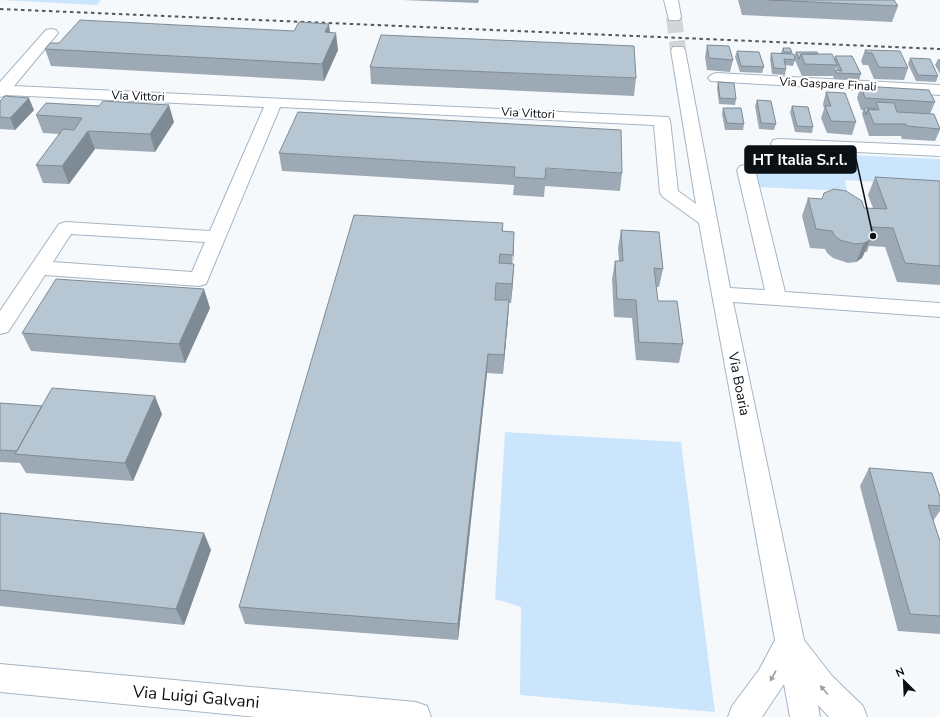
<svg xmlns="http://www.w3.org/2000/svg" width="940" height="717" font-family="'Nunito Sans',sans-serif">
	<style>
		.green { fill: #cae5fc }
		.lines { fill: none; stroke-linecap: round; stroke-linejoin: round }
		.minor-tunnel { stroke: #d3d6d9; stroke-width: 16; stroke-dasharray: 16 8; stroke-linecap: butt }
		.minor-casing { stroke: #a5b4c2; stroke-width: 2 }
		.minor { fill: #fff; fill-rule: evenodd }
		.rail { stroke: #515659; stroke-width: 2; stroke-dasharray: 3.5 3.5; stroke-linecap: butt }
		.wall { fill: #9daab5 }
		.shaded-wall { fill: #7f8b94 }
		.building { fill: #b6c6d3; stroke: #7f8b94 }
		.oneway { fill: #9d9fa1 }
		.labels { text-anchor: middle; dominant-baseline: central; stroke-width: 4; stroke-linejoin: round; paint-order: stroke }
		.far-street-label { font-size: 12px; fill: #0b1014; stroke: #fff }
		.street-label { font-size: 14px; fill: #0b1014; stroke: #fff }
		.near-street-label { font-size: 17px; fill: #0b1014; stroke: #fff }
		.leader { fill: none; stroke: #0b1014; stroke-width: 1.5 }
		.callout-dot { fill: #0b1014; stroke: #fff; stroke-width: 1.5 }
		.callout { fill: #0b1014; stroke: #0b1014; stroke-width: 1.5 }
		.callout-label { font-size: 15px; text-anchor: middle; font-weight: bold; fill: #fff }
	</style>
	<rect width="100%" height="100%" fill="#f6f9fc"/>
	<path class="green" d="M0 0H101L97 5Z
		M758 151 940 159V186L845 180 847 191 756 187 751 161H760Z
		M505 432 681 442 715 712 520 695 521 607 495 599Z"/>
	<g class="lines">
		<path class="minor-tunnel" d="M674 17 678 50"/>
		<g class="minor-casing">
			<path id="minor" d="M664 0H678L681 17 679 20H669Z
				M51 29 56 30 58 33 14 86 668 117 670 120 678 191 696 204 671 50 673 47H683L685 50 730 288 765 290 737 170 740 166 746 165 752 166 755 170 785 292 940 303V317L733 302 804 640 832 676 863 706 867 717H829L818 705 820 717H790L784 684 762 717H728L732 706 759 670 775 640 699 223 663 197 660 193 654 125 280 107 206 284 199 286 45 275 8 332 0 334V311L59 224 66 222 210 231 264 107 6 95 0 97V82L46 30ZM71 234 205 242 192 272 53 262Z
				M716 73 940 85V95L711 81 708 78 711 75Z
				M779 139 940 146V156L773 148 771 144 773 140Z
				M0 664 416 702 427 706 431 717H257L0 692Z"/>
		</g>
		<use href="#minor" class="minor"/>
		<path class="rail" d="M0 9 940 49"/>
	</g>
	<path class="wall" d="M402 0H479L478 3Z
		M738 0H894L898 6 892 22 742 15Z
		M330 33 338 50 324 81 51 66 45 49 59 43Z
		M707 45 733 60 730 72 707 70 705 57Z
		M783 48 792 52 791 54 795 60 793 66 785 65 786 69 785 75 772 74 770 59 771 53H781Z
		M865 50 908 68 904 80 874 79 868 65H863L861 61Z
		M737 51 764 67 762 73 740 72 735 57Z
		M796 52 818 54 834 59 835 56 861 74 859 80 834 79 833 76 835 70 837 71 836 67 833 76H802L794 58Z
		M910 58 938 76 936 82 916 81 908 64Z
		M938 59H940V74L935 65Z
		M370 67 636 78 634 96 371 84Z
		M718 82 736 99 735 105 719 104 717 88Z
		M861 86 935 102 930 114 940 128V130L935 141 902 139 901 136H869L862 114 863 110H861L857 98Z
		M826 92 856 122 852 135 827 133 821 118 824 109 823 104Z
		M757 100 776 124 774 130 759 129 755 106Z
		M0 101 34 110 15 130 0 129Z
		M792 106 813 127 812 133 795 132 790 112Z
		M723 108 744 124 743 130H725L722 114Z
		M36 115 174 122 155 152 95 149 69 184 43 183 36 165 59 134 43 133Z
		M279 153 622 173 620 191 545 186 544 197 513 195 514 185 282 171Z
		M875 177 940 181V285L897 282 885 247 869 246 867 252H865L862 258 856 262 848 263 833 258 827 253 825 249 810 248 802 216 808 198 822 199 824 193 864 208H873L868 195Z
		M503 223V231L514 232 512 264 513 282 511 303H509L508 319 503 374 487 373 458 640 245 624 239 607Z
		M621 230 663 269 659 287H656L658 301 683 344 679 363 636 360 632 318 614 317 612 279 615 261H619L618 248Z
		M210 308 185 363 31 351 22 333Z
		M0 403 42 406 162 414 133 481 26 473 20 463 0 462Z
		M869 468 940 497V511L933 521 940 541V634L898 631 860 486Z
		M0 513 211 550 184 625 0 606Z"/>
	<path class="shaded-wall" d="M329 24 331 41 325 32Z
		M336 33 338 50 324 81 322 64Z
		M29 98 34 110 15 130 10 118Z
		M169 105 174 122 155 152 150 134Z
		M88 131 95 149 69 184 62 166Z
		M514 232V250L512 273 513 255Z
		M870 240 862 258 856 262 864 243Z
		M514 264 513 282 511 303 512 284Z
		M204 289 210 308 185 363 179 344Z
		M509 300 508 319 503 374 504 355Z
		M488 354 487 373 458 640V624Z
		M155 396 162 414 133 481 125 463Z
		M204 533 211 550 184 625 176 609Z"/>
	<path class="building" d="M769 0H894L898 6Z
		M80 20 294 31 299 22 329 24 325 32 336 33 322 64 45 49 50 43H59Z
		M381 35 634 46 636 78 370 67Z
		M707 45 729 46 733 60 709 58Z
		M783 48H790L792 52H784Z
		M865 50 900 51 908 68 879 67 872 53H867Z
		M737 51 759 52 764 67 741 66Z
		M796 52H817L818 54H801L799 59Z
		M771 53 794 54 795 60 784 59 786 69 774 68Z
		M801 54H832L837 65 805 64Z
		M835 56H852L861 74 836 73 835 70 842 71Z
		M910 58 930 59 938 76 918 75Z
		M718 82 734 83 736 99 720 98Z
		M861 86 929 90 935 102 865 98Z
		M826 92 845 93 856 122 831 121 825 106H831Z
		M5 96 29 98 10 118 0 117V101Z
		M757 100 771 101 776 124 761 123Z
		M103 101 169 105 150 134 88 131 62 166 36 165 63 129 74 130 82 118 36 115 46 103 99 106Z
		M876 102 894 103 897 112 934 114 940 129 907 126 906 124H874L868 109 879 110Z
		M792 106 808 107 813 127 797 126Z
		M723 108H741L744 124 727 123Z
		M864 108H874L875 110 868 109 866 115Z
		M298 112 621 130 622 173 546 168 545 179 514 177 515 167 279 153Z
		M875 177 940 181V266L905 263 893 228 872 227 874 233H870V240L864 243 855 244 840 240 834 235 832 231 816 229 808 198 822 199 824 193 834 189 846 191 862 201 864 208 887 209Z
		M354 215 503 223 502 231 514 232 513 255 500 254 499 263 514 264 512 284 496 283 495 300H509L504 355 488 354 458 624 239 607Z
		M621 230 659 232 663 269 654 268 658 301H677L683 344 639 342 636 300 617 299 615 261H623Z
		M56 279 204 289 179 344 22 333Z
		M52 388 155 396 125 463 15 454Z
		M0 403 42 406 17 451 0 450Z
		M869 468 932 473 940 497V506L928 505 940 541V616L910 614Z
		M0 513 204 533 176 609 0 590Z"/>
	<defs><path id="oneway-solid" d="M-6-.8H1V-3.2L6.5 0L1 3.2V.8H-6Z"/></defs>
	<g class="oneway">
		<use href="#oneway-solid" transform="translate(773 676) rotate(119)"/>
		<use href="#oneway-solid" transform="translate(824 690) rotate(-130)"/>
	</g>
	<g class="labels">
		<g class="far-street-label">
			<text transform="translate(828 84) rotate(3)">Via Gaspare Finali</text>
			<text transform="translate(138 96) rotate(2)">Via Vittori</text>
			<text transform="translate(528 113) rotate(3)">Via Vittori</text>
		</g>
		<g class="street-label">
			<text transform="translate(739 384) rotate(79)">Via Boaria</text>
		</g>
		<g class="near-street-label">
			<text transform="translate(196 697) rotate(5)">Via Luigi Galvani</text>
		</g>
	</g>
	<path class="leader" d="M873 236L856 159"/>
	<circle class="callout-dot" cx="873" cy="236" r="4"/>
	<rect class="callout" x="745" y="146" width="111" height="27" rx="4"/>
	<g class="callout-label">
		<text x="800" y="165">HT Italia S.r.l.</text>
	</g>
	<g transform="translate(904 681) rotate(336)" stroke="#ffffff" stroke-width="3" paint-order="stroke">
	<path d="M0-3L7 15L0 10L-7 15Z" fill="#0b1014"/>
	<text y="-6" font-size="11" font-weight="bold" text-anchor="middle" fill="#0b1014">N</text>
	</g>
</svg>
